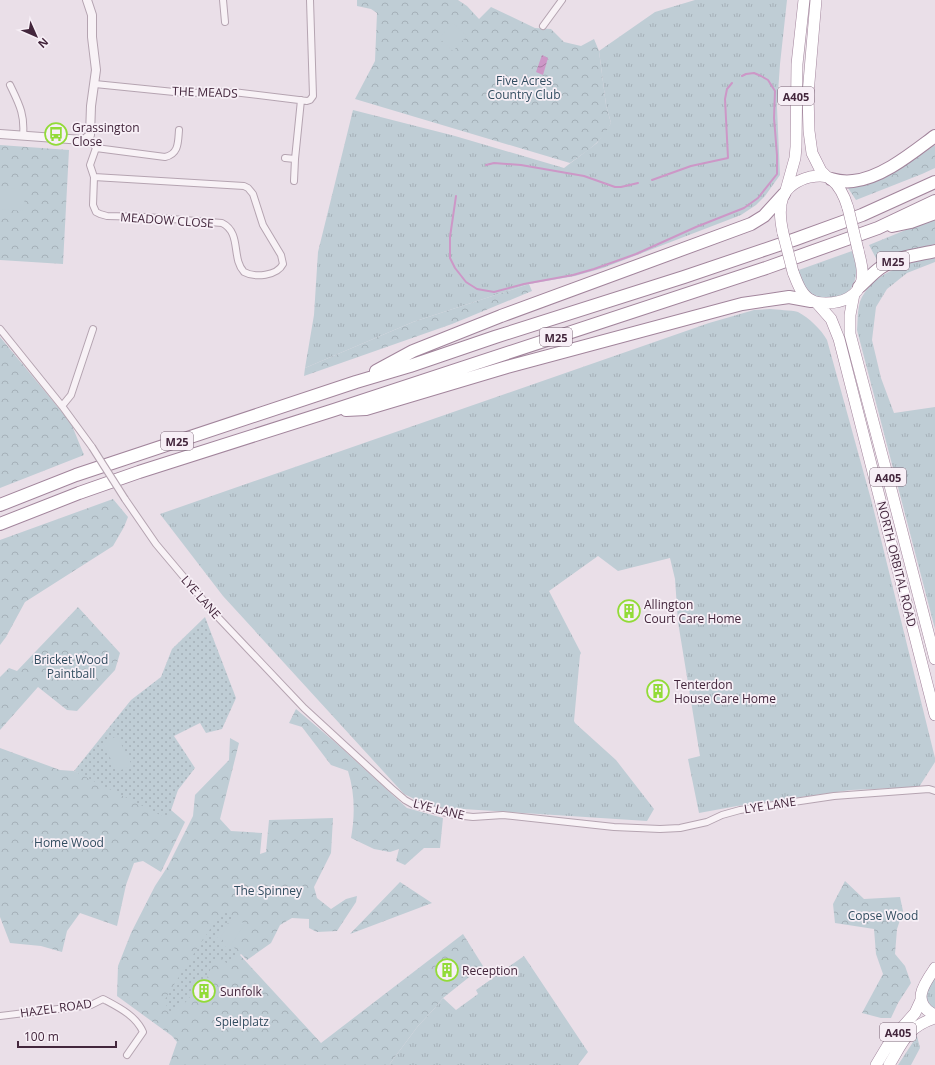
<svg xmlns="http://www.w3.org/2000/svg" width="935" height="1065" font-family="'Open Sans',sans-serif">
	<style>
		.grass { fill: url(#grass-tufts) }
		.forest { fill: url(#forest-crowns) }
		.garden { fill: url(#garden-dots) }
		.pitch { fill: #bfcdd5 }
		.water { fill: url(#water-waves) }
		.lines { fill: none; stroke-linecap: round; stroke-linejoin: round }
		.stream { stroke: #cd97c7; stroke-width: 2 }
		.minor-casing { stroke: #b5a4b1; stroke-width: 8 }
		.tertiary-casing { stroke: #b5a4b1; stroke-width: 10 }
		.trunk-casing { stroke: #a2859c; stroke-width: 12 }
		.motorway-casing { stroke: #a2859c; stroke-width: 14 }
		.minor { stroke: #f8f2f6; stroke-width: 6 }
		.tertiary { stroke: #f8f2f6; stroke-width: 8 }
		.trunk { stroke: #fff; stroke-width: 11 }
		.motorway { stroke: #fff; stroke-width: 12 }
		.minor-bridge-casing { stroke: #b5a4b1; stroke-width: 8; stroke-linecap: butt }
		.trunk-bridge-casing { stroke: #a2859c; stroke-width: 12; stroke-linecap: butt }
		.minor-bridge { stroke: #f8f2f6; stroke-width: 6 }
		.trunk-bridge { stroke: #fff; stroke-width: 11 }
		.labels { text-anchor: middle; dominant-baseline: central; stroke-width: 3.5; stroke-linejoin: round; paint-order: stroke }
		.shield { fill: #f7eff6; stroke: #796274; stroke-width: 1 }
		.shield-label { font-size: 11px; font-weight: bold; fill: #43263c }
		.park-label { font-size: 12px; fill: #324d60; stroke: #f7eff6 }
		.street-label { font-size: 12px; fill: #43263c; stroke: #f7eff6 }
		.poi-label { font-size: 12px; fill: #43263c; stroke: #f7eff6; text-anchor: start }
	</style>
	<defs>
		<pattern id="grass-tufts" width="24" height="20" patternUnits="userSpaceOnUse"><rect width="24" height="20" fill="#bfcdd5"/><path d="M3 7l-1-3M5 7V3M7 7l1-3M15 17l-1-3M17 17v-4M19 17l1-3" fill="none" stroke="#a5b0b8"/></pattern>
		<pattern id="forest-crowns" width="20" height="18" patternUnits="userSpaceOnUse"><rect width="20" height="18" fill="#bfcdd5"/><path d="M2 6a3 3 0 1 1 6 0M12 15a3 3 0 1 1 6 0" fill="none" stroke="#a5b0b8"/></pattern>
		<pattern id="garden-dots" width="8" height="8" patternUnits="userSpaceOnUse"><rect width="8" height="8" fill="#bfcdd5"/><path d="M2 2h.1M6 6h.1" fill="none" stroke="#a5b0b8" stroke-width="1.8" stroke-linecap="round"/></pattern>
		<pattern id="water-waves" width="16" height="10" patternUnits="userSpaceOnUse"><rect width="16" height="10" fill="#cd97c7"/><path d="M0 5q4-4 8 0t8 0" fill="none" stroke="#a87ba3"/></pattern>
	</defs>
	<rect width="100%" height="100%" fill="#eadfe8"/>
	<path class="grass" d="M695 0H787L780 64 777 107 780 175 765 196 756 205 741 215 603 268 575 276 529 284 413 322 305 368 314 315 318 252 353 110 455 136 564 168 597 143 611 123 606 105 599 51 655 12Z
		M852 251C854 258 857 266 856 273 855 290 843 299 827 298 820 297 814 297 809 292 803 287 800 278 796 271Z
		M935 256V262L907 273 887 289 876 307 872 340 881 378 894 413 935 407V629L857 330C858 320 857 306 862 297 877 270 908 264 935 256Z
		M770 309C777 310 791 310 798 312 809 318 821 329 827 340L872 503 935 758V762L919 787 851 790 737 806 699 813 688 759 700 756 678 622 675 579 670 558 618 571 598 556 549 591 581 653 580 655 574 721 575 723 616 760 654 809 647 821 431 807 404 794 223 596 160 514 709 323 754 310Z
		M524 956 588 1052 578 1065H389L418 1026 434 1009 443 998 456 1010 478 994 476 990Z
		M935 977V1011C922 997 925 992 935 977Z
		M917 1036 920 1048 911 1065H898Z"/>
	<path class="forest" d="M357 0H458L467 6 479 19 491 7 535 28 551 29 564 42 581 46 594 39 599 51 606 105 611 123C600 144 588 150 570 163L355 99 375 61 377 13 371 9 357 6Z
		M0 145 69 150 63 264 0 260Z
		M935 145V168L922 174 856 200 848 188C880 185 909 163 935 145Z
		M935 218V244L877 260 869 245Z
		M529 284 532 291 452 324 304 376 305 368 413 322Z
		M0 337 71 423 84 455 0 488Z
		M113 499 128 517 124 527 113 546 25 602 6 637 0 645V540Z
		M78 607 120 653 115 670 77 711 67 710 38 687 0 730V677L9 668 17 671Z
		M296 709 336 743 407 808 443 818 440 848H424L405 865 396 861 399 849 390 852 374 849 351 838C355 816 355 793 348 771L331 765 302 727 289 723Z
		M230 738 239 743 220 819 231 831 262 833 260 854 266 852 269 820 333 818 331 853 314 887 317 898 331 909 346 899 357 896 356 902 337 931 317 932 309 928V919L292 918 280 925 271 943 247 960 241 954 240 955 321 1043 463 934 483 966 443 998 434 1009 418 1026 389 1065H169L177 1042 172 1036 117 996 118 966 131 933 155 886 168 866 193 816 195 795 229 760Z
		M0 748 60 770 74 771 171 810 185 822 161 872 143 861 134 863 126 885 117 926 80 913 67 931 62 952 41 946 10 943 0 917Z
		M845 881 864 899 900 897 903 911 897 929 895 954 905 966 911 983 898 1003 891 1018H881L862 1013 883 974 876 954 874 929 835 923 833 904Z
		M400 882 432 903 350 934Z"/>
	<path class="garden" d="M205 617 236 698 222 729 206 733 200 723 174 736 195 768 178 790 168 819 74 771 131 700 161 677 172 649Z
		M222 911 233 916 216 939 228 949 231 945 240 953 229 965 219 957 211 966 209 975 184 1004 182 1002 170 1012 164 1001 185 967H188L192 961 191 958Z"/>
	<path class="pitch" d="M453 23 467 36 453 51 439 38Z
		M0 187 26 190 23 211 0 209Z
		M117 736 132 765 117 772 103 743Z
		M234 917 245 924 230 946 220 938Z"/>
	<path class="water" d="M542 55 548 58 543 75 536 72Z"/>
	<g class="lines">
		<path class="stream" d="M486 165 494 163 521 165 584 176 615 187H621L638 183
			M652 180 691 166 728 158 725 99 727 89 732 83
			M456 196 450 237V258L455 268 466 282 477 289 494 292 524 284 573 275 594 269 636 254 696 227 744 208 758 198 777 174V155L774 118 775 91 768 80 761 76 754 73 746 74 742 76"/>
		<g class="minor-casing">
			<path id="minor" d="M223 0 225 22
				M543 26 562 0
				M95 84 184 93 233 92 307 101 310 100 313 96 310 0
				M10 85C19 104 25 114 23 136
				M88 137 96 148 165 157C179 154 178 142 179 130
				M285 158 295 159
				M94 177 244 186 248 188 253 194 263 225 281 255 283 264C277 276 255 278 244 272 231 258 242 233 222 223L146 217 107 216 100 214 96 212 93 205 94 177 90 165 96 148
				M294 181 295 159 301 100
				M0 329 62 406 92 447
				M62 406 71 395 93 329
				M125 499 156 544 214 613 304 708 391 788 405 800 414 805 455 815 473 817 503 815 614 827 660 829 680 828 707 822 722 815 740 810 834 796 929 789 935 791
				M0 1016 91 1005 103 999 105 1000C120 1008 136 1016 143 1032L127 1055"/>
		</g>
		<g class="tertiary-casing">
			<path id="tertiary" d="M0 134 83 140 85 139 90 135 91 106 96 70 92 37V15L87 0"/>
		</g>
		<g class="trunk-casing">
			<path id="trunk" d="M816 0 808 94 809 131 812 153 821 171 827 177
				M786 190 795 158 796 147 797 64 804 0
				M783 233C777 206 779 185 810 177 816 176 826 175 831 179 840 186 845 198 848 208
				M793 272C797 282 801 295 811 300 815 303 821 303 826 303 842 303 858 297 862 280 864 270 860 259 858 250
				M854 294 850 315V334L892 493 935 659
				M816 302 831 319 839 339 935 715
				M935 968C924 984 910 1003 935 1015
				M876 1065 891 1040 915 1013 921 1000
				M889 1065C903 1042 907 1027 935 1018"/>
		</g>
		<g class="motorway-casing">
			<path id="motorway" d="M831 179C838 181 846 182 853 181 882 178 912 153 935 136
				M892 226 911 222 935 213
				M859 287C866 281 873 273 880 268 896 257 917 255 935 251
				M376 371 413 351 501 316 751 224 764 216 784 194
				M346 410 366 409 507 367 742 304 789 297 811 301
				M0 505 76 475 356 382 410 366 495 337 684 277 796 239 862 215 935 182
				M0 524 79 493 139 472 334 410 766 268 878 228 935 201"/>
		</g>
		<use href="#minor" class="minor"/>
		<use href="#tertiary" class="tertiary"/>
		<use href="#trunk" class="trunk"/>
		<use href="#motorway" class="motorway"/>
		<g class="minor-bridge-casing">
			<path id="minor-bridge" d="M92 447 125 499"/>
		</g>
		<g class="trunk-bridge-casing">
			<path id="trunk-bridge" d="M848 208 858 250
				M783 233 793 272"/>
		</g>
		<use href="#minor-bridge" class="minor-bridge"/>
		<use href="#trunk-bridge" class="trunk-bridge"/>
	</g>
	<defs>
		<g id="bus-ring" transform="scale(1.15)"><circle r="9.5" fill="#f7eff6" stroke="#92db38" stroke-width="1.5"/><path d="M-5-6H5V4H4V6H2V4H-2V6H-4V4H-5ZM-3.5-4V0h7V-4ZM-3.5 1.2v1.5H-2V1.2ZM2 1.2v1.5H3.5V1.2Z" fill="#92db38"/></g>
		<g id="building-ring" transform="scale(1.15)"><circle r="9.5" fill="#f7eff6" stroke="#92db38" stroke-width="1.5"/><path d="M-4-6H4V6H1V3H-1V6H-4ZM-2.5-4.3h1.7v1.8h-1.7ZM.8-4.3h1.7v1.8H.8ZM-2.5-1h1.7V.8h-1.7ZM.8-1h1.7V.8H.8Z" fill="#92db38"/></g>
	</defs>
	<g fill-rule="evenodd">
		<use href="#bus-ring" x="56" y="134"/>
		<use href="#building-ring" x="629" y="611"/>
		<use href="#building-ring" x="658" y="691"/>
		<use href="#building-ring" x="447" y="970"/>
		<use href="#building-ring" x="204" y="991"/>
	</g>
	<g class="labels">
		<g class="shield">
			<rect x="778" y="87" width="36" height="18" rx="3"/>
			<rect x="877" y="252" width="32" height="18" rx="3"/>
			<rect x="540" y="328" width="32" height="18" rx="3"/>
			<rect x="161" y="432" width="32" height="18" rx="3"/>
			<rect x="870" y="468" width="36" height="18" rx="3"/>
			<rect x="880" y="1023" width="36" height="18" rx="3"/>
		</g>
		<g class="shield-label">
			<text x="796" y="96">A405</text>
			<text x="893" y="261">M25</text>
			<text x="556" y="337">M25</text>
			<text x="177" y="441">M25</text>
			<text x="888" y="477">A405</text>
			<text x="898" y="1032">A405</text>
		</g>
		<g class="park-label">
			<text x="524" y="80">Five Acres<tspan x="524" dy="14">Country Club</tspan></text>
			<text x="71" y="659">Bricket Wood<tspan x="71" dy="14">Paintball</tspan></text>
			<text x="69" y="842">Home Wood</text>
			<text x="268" y="890">The Spinney</text>
			<text x="883" y="915">Copse Wood</text>
			<text x="242" y="1021">Spielplatz</text>
		</g>
		<g class="street-label">
			<text transform="translate(205 92) rotate(2)">THE MEADS</text>
			<text transform="translate(167 220) rotate(4)">MEADOW CLOSE</text>
			<text transform="translate(897 564) rotate(76)">NORTH ORBITAL ROAD</text>
			<text transform="translate(201 597) rotate(49)">LYE LANE</text>
			<text transform="translate(770 805) rotate(-9)">LYE LANE</text>
			<text transform="translate(439 809) rotate(14)">LYE LANE</text>
			<text transform="translate(56 1008) rotate(-8)">HAZEL ROAD</text>
		</g>
		<g class="poi-label">
			<text x="72" y="127">Grassington<tspan x="72" dy="14">Close</tspan></text>
			<text x="644" y="604">Allington<tspan x="644" dy="14">Court Care Home</tspan></text>
			<text x="674" y="684">Tenterdon<tspan x="674" dy="14">House Care Home</tspan></text>
			<text x="462" y="970">Reception</text>
			<text x="220" y="991">Sunfolk</text>
		</g>
	</g>
	<g transform="translate(36 36) rotate(135)" stroke="#f7eff6" stroke-width="3" paint-order="stroke">
	<path d="M0-3L7 15L0 10L-7 15Z" fill="#43263c"/>
	<text y="-6" font-size="11" font-weight="bold" text-anchor="middle" fill="#43263c">N</text>
	</g>
	<path d="M18 1041v6h98v-6" fill="none" stroke="#43263c" stroke-width="2"/>
	<text x="24" y="1041" font-size="12" fill="#43263c" stroke="#f7eff6" stroke-width="3" paint-order="stroke">100 m</text>
</svg>
